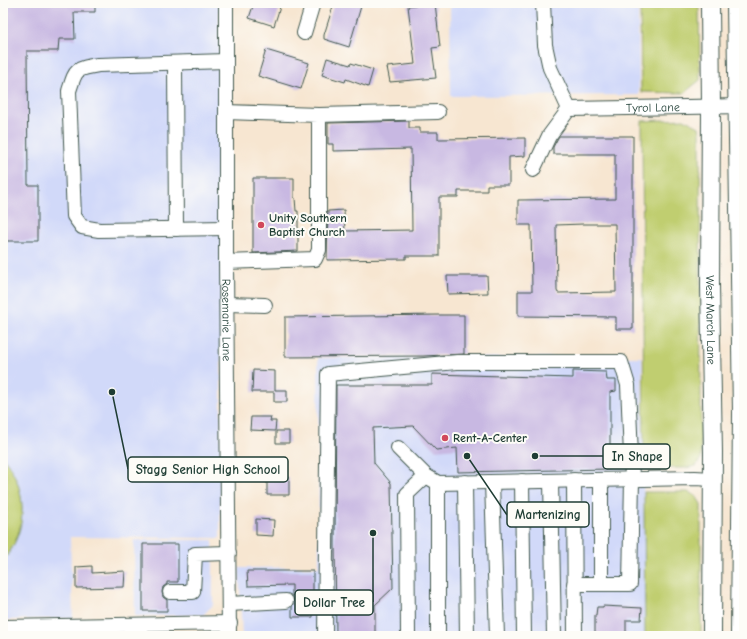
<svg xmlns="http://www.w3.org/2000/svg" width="747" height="639" font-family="'Comic Neue',sans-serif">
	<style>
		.built { fill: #d1d9f9 }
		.green { fill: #c0ce70; stroke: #708652 }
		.building { fill: #c8b8e2; fill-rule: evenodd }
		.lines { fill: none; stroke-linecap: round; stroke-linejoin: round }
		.minor-casing { stroke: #3f564c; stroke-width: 16 }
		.major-casing { stroke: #3f564c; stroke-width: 20 }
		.minor { stroke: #fff; stroke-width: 14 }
		.major { stroke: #fff; stroke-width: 18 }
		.poi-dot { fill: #d1495b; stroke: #fdfcf7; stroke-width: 1.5 }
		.labels { text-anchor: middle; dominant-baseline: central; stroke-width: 4; stroke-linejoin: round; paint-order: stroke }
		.street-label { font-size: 12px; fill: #1f3d34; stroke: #fdfcf7 }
		.poi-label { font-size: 12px; font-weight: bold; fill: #1f3d34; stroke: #fdfcf7; text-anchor: start }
		.leader { fill: none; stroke: #1f3d34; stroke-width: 1.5 }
		.callout-dot { fill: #1f3d34; stroke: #fdfcf7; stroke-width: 1.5 }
		.callout { fill: #fdfcf7; stroke: #1f3d34; stroke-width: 1.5 }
		.callout-label { font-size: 13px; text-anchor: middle; font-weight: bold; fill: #1f3d34 }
	</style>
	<rect width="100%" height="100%" fill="#fdfcf7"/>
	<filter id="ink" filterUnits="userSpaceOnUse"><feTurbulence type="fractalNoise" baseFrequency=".025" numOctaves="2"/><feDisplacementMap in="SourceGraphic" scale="8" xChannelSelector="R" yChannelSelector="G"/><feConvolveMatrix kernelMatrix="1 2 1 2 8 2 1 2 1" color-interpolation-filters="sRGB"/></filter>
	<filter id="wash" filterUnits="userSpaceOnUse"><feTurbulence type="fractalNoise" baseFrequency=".012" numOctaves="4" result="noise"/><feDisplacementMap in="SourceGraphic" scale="16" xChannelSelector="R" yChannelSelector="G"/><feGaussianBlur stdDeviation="0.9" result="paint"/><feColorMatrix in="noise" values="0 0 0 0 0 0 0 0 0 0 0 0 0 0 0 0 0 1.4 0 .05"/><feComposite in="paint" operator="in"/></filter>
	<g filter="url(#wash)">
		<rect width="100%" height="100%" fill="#f7e6d1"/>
		<path class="built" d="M3 3H219L222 248 220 538 70 537 73 618 3 620Z
			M450 3H638L639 95 451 96Z
			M642 357 645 636H242L239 568 319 567 318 358Z
			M134 540H213V605L203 615 135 616Z"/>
		<path class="green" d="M640 3H699L700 80 684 93 641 92Z
			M684 119 699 127 700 133 701 458 696 466 686 468H644L642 121Z
			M3 457C28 488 29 530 3 561V528L6 509 3 489Z
			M644 492H688L696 496 701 504V636H645Z"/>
		<g id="blocks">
			<path class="building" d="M3 3H95V12H74L75 39H59L58 51H27L28 185H38V241H3Z
				M254 3H275L274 5 280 7 274 26 249 18Z
				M334 3H362L349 47 324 39V35Z
				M428 3H435L440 47 432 48 436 78 390 82 387 67 415 64 408 6Z
				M266 50 309 63 301 89 258 76Z
				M327 58 350 65 351 63 373 70 368 87 346 79 345 82 322 75Z
				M409 121V128H420V132H438V139L525 138V156L509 157V185H487V191H458V197H439V256H406V259L327 260 328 211 344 210 345 231 412 230 411 149 333 151V144H328V123Z
				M559 136H633V329H616V317L518 316V291H532L531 225H518V200L615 199V154H553V147ZM583 224H615L616 292 558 293 557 291 556 225Z
				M253 178H294V198H295L296 211H298V251L253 253Z
				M447 276H487L488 293 448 294Z
				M438 315H464V354L423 356 285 357V317Z
				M253 370 275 371V390H287V402H274V392H252Z
				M573 371 606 372 607 380H616V391L610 392V469L458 472 457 448 436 450 413 426 373 428 374 463 391 483 393 588 375 605V636H336L335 544 336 385H432V374L573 378Z
				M251 417H271L270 421H276L275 431 250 430Z
				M276 431H289V443H276Z
				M289 477V495H267V478Z
				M256 519 274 520 273 536 256 535Z
				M143 544H178V582H167V584L163 587 162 592 163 597 167 600V611H143Z
				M92 566V573L125 571 124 587 76 588V567Z
				M247 571H313V617H292V607L294 601 292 595V585L248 586Z
				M603 606 642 608 641 620H626V636H595V615H596L597 607H603Z"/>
		</g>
	</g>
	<g filter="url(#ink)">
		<use href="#blocks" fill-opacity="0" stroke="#3f564c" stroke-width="1"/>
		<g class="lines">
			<g class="minor-casing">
				<g id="minor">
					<path id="s1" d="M226 3V262L229 636"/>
					<path d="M543 3 545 45 550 68 569 109"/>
					<path d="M304 33 313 3"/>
					<path d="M226 61 98 65C75 69 76 69 69 91L74 216 82 227 99 230 226 228"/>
					<path d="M175 63 176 229"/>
					<path id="s2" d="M569 109 744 106"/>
					<path d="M226 112 319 115V250L315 259 226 262"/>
					<path d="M319 115 438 112"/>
					<path d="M533 170 549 136 569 109"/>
					<path d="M227 304 265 305"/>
					<path d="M398 448 426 476 438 483 695 478 713 479"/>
					<path d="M574 480 575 636"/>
					<path d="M522 481 524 636"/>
					<path d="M551 481 554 636"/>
					<path d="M465 482 467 636"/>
					<path d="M492 482 497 636"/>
					<path d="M438 483V636"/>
					<path d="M601 584V480"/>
					<path d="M170 592H193L195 554 229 553"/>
					<path d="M229 604 286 601"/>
					<path d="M3 627 230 623"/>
					<path d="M325 636 328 374 457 362H621L628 385 632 479 630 584H574"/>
					<path d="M408 636 407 494 426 476"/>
				</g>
			</g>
			<g class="major-casing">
				<g id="major">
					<path id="s3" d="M710 3 711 106 710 286 713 452 712 636"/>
					<path d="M736 3 742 413 740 636"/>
				</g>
			</g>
			<use href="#minor" class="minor"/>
			<use href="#major" class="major"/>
		</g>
	</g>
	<g class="poi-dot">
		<circle cx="261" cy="225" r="4"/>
		<circle cx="445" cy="438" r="4"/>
	</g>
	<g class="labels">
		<g class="street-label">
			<text stroke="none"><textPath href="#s2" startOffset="84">Tyrol Lane</textPath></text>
			<text stroke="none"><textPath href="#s3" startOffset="317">West March Lane</textPath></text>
			<text stroke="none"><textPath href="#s1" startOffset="317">Rosemarie Lane</textPath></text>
		</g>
		<g class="poi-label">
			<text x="269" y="218">Unity Southern<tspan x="269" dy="14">Baptist Church</tspan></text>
			<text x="453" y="438">Rent-A-Center</text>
		</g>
	</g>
	<path class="leader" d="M535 456L603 456M112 392L128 469M467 456L507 515M373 533L373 602"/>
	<g class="callout-dot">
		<circle cx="535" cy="456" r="4"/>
		<circle cx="112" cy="392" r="4"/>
		<circle cx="467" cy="456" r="4"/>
		<circle cx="373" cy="533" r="4"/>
	</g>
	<g class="callout">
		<rect x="603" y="444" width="67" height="25" rx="4"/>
		<rect x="128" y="457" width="160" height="25" rx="4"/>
		<rect x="507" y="502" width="82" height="25" rx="4"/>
		<rect x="295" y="590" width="78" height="25" rx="4"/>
	</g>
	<g class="callout-label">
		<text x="637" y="461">In Shape</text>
		<text x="208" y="474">Stagg Senior High School</text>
		<text x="548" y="519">Martenizing</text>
		<text x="334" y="607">Dollar Tree</text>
	</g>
	<rect width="747" height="639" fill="none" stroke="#fdfcf7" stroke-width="16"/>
</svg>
